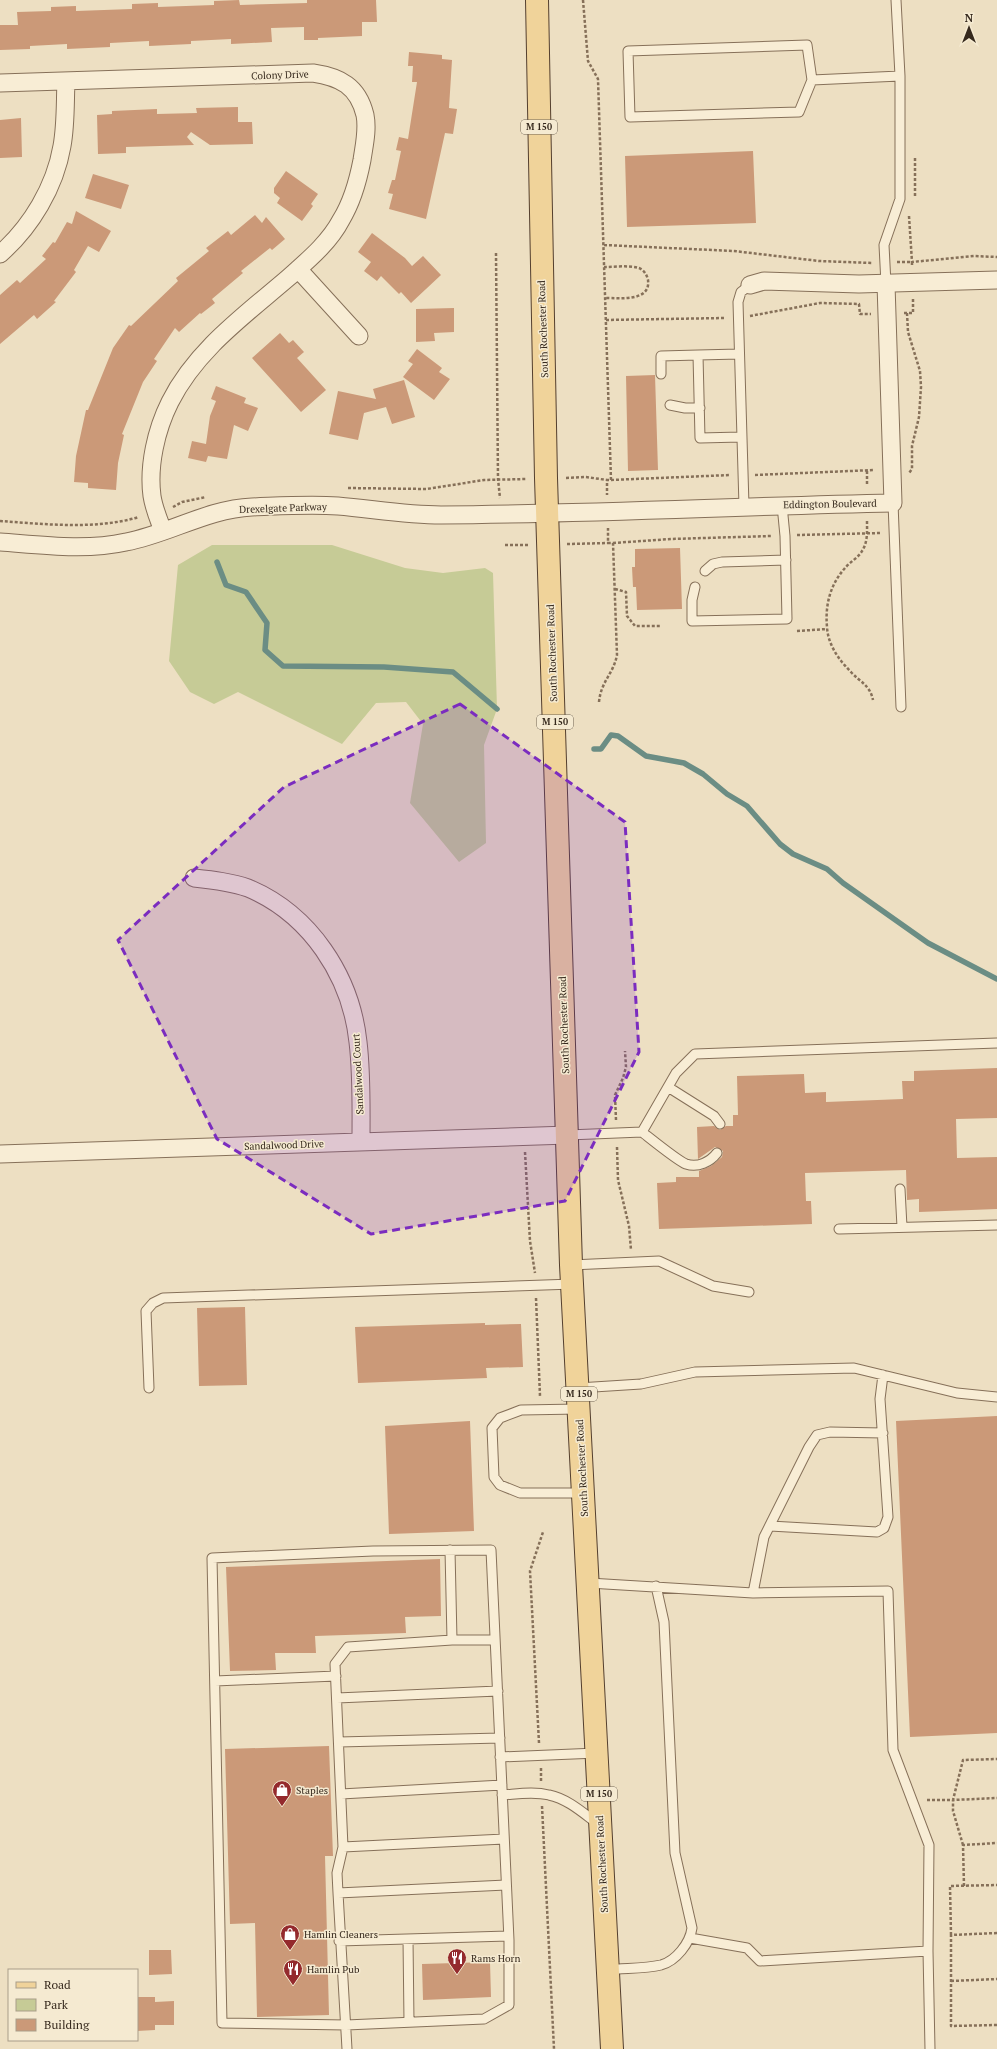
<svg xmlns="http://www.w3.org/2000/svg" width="997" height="2049" font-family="'PT Serif',serif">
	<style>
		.green { fill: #c6cb96 }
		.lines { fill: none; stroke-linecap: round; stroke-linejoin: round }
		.stream { stroke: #6b8d84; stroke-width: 5.5 }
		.building { fill: #cb9978 }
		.lane-casing { stroke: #867059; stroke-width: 11 }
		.street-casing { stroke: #867059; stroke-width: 19 }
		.primary-casing { stroke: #543f2e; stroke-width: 24 }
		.path { stroke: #867059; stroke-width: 2.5; stroke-dasharray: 3 2; stroke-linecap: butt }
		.lane { stroke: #f8edd5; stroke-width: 9 }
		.street { stroke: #f8edd5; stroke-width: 17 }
		.primary { stroke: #f0d39a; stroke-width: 22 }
		.marked { fill: #7b2cbf; fill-opacity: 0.2; stroke: #7b2cbf; stroke-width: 3; stroke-dasharray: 8 5; stroke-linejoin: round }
		.labels { text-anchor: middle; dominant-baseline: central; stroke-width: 3; stroke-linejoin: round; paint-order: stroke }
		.shield { fill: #f5ead1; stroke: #6f6353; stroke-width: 1 }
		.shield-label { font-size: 9px; font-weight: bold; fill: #36291d }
		.street-label { font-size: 10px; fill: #36291d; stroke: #f5ead1 }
		.poi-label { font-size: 10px; fill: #36291d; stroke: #f5ead1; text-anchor: start }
	</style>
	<rect width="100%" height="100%" fill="#eddfc2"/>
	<path class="green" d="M212 545H332L405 568 443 573 485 568 493 573 497 709 484 745 486 843 459 862 410 803 423 724 406 702 376 703 342 744 238 692 214 704 190 692 169 661 178 565Z"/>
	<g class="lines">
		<path class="stream" d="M217 562 226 585 246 592 267 623 265 650 283 666 384 667 453 672 497 709
			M594 749H601L611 735 618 736 646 756 684 763 703 774 727 794 747 806 780 844 793 854 827 869 843 883 928 943 997 979"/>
	</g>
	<path class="building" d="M239 0 240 5 307 3V0H376L377 22H362V36L318 38V40H304V27L271 28 272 42 231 44V39L191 41V44L149 46V41L110 43V47L67 49V44L30 46V49L0 50V25H18L17 12 51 11V7L76 6V11L132 9V4L158 3V7L214 5V1Z
		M409 52 442 55V59L452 60 449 108 457 109 453 134 445 133 426 219 389 209 393 194 388 193 392 180H395L401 151 396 150 399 137 408 139 417 82H412L413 66H408Z
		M238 107V122H252L253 144 210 145 191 132 187 137 194 145 126 147V153L98 154 97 115 112 114V111L157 109V114L197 113 196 108Z
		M21 118 22 157 0 158V120Z
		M753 151 756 223 627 227 625 156Z
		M286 171 318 194 311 204 313 206 302 221 277 203 280 198 274 193V188Z
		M93 174 129 185 121 209 85 198Z
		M76 211 111 231 99 252 88 246 74 270 76 272 54 301 56 302 37 319 34 315 0 344V295L17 280 20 283 46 259 42 256 53 242 55 243 67 222 72 224Z
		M255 215 262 223 266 217 285 239 272 250 270 248 241 271 243 273 212 299 215 303 201 314 200 313 179 332 175 328 154 359 157 361 143 382 122 434 124 435 118 463 116 490 88 488V483L74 482 76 456 86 410H88L113 348 129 325 131 326 178 281 176 278 209 251 206 248 228 231 231 235Z
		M372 233 405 258 412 266 423 256 441 275 411 303 401 292 399 294 381 276 377 281 364 271 371 262 358 252Z
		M454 308V332L434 333 435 341 416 342V309Z
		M280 333 289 343 293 340 304 352 297 358 326 390 301 412 252 358Z
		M417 349 442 368 439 372 450 379 434 400 403 377 413 364 408 361Z
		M655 375 658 470 628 471 626 376Z
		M404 380 415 417 392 424 386 407 364 413 358 440 329 434 338 391 376 399 373 389Z
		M216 386 246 398 244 403 258 408 248 431 234 425 227 459 208 456 206 462 188 458 192 441 206 444 210 416 216 401 211 399Z
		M680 548 682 609 637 610 636 587H633L632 567H635V549Z
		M997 1068V1118L956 1119 957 1158 997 1157V1209L919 1212V1199L907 1200 906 1170 805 1173 806 1201H811L812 1224 659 1229 657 1183 676 1182V1177H699V1171L711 1166 722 1157 723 1151 715 1147 698 1159 697 1127 714 1126 720 1130 726 1126H733V1115H738L737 1076 804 1074 805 1093 826 1092V1102L903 1099 902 1081H914V1071Z
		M245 1307 247 1385 199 1386 197 1308Z
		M485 1323V1325L521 1324 523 1367 486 1368 487 1378 358 1383 355 1327Z
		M997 1416V1733L910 1737 896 1421Z
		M470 1421 474 1531 389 1534 385 1426Z
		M440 1559 441 1616 405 1617 406 1633 315 1636 316 1653H275L276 1670 230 1671 226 1567Z
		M329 1746 333 1856H325L329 2015 257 2017 255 1923 230 1924 225 1749Z
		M149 1950H171L172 1974 149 1975Z
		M490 1962 491 1997 423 2000 422 1964Z
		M137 1997H155V2002L174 2001V2025H155V2030L137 2031Z"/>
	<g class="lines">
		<g class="lane-casing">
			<path id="lane" d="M812 80 799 112 630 117 628 51 807 45 812 80 900 76
				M886 284 884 245 900 199V76L896 0
				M739 354 698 355 700 438 741 437
				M661 374V356L698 355
				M670 405 685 408H700
				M893 503 901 707
				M744 506 738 302 741 292 750 285
				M705 571 713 564 722 562 786 560
				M695 587 692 600V621L787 619 785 536 782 505
				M668 1087 714 1116 720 1124
				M642 1132C651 1139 678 1161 686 1164 698 1168 710 1162 717 1153
				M568 1135 642 1132 676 1073 695 1054 997 1043
				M900 1189 902 1227
				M839 1229 997 1225
				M571 1265 659 1261 713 1286 749 1292
				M149 1388 146 1311 153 1303 163 1298 573 1284
				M578 1388 641 1384 695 1372 854 1368 957 1393 997 1397
				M579 1409 521 1410 500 1418 492 1428 494 1477 500 1485 520 1493H583
				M770 1526 877 1532 884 1528 888 1517 880 1399 883 1375
				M491 1550 509 1940V2005L484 2019 346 2025 222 2023 212 1558 373 1551Z
				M589 1583 753 1593 888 1591 893 1750 929 1845 928 1951 930 2049
				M753 1593 764 1537 809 1447 817 1435 830 1432 883 1433
				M452 1640H495
				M215 1681 336 1676
				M337 1698 498 1691
				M339 1742 500 1738
				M500 1757 597 1753
				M341 1794 502 1785
				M502 1795C517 1794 534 1791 549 1795 568 1799 583 1813 598 1824
				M343 1847 504 1839
				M338 1893 506 1885
				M690 1938 747 1948 760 1961 928 1951
				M408 1939 409 2022
				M339 1941 508 1936
				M608 1970C625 1968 644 1969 661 1965 676 1961 690 1943 692 1928L675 1853 664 1622 656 1586
				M347 2049 338 1893 337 1873 343 1847 335 1664 348 1647 452 1640 450 1550"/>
		</g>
		<g class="street-casing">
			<path id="street" d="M0 83 313 73C340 77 358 86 365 115 368 130 364 146 362 160 358 181 352 202 341 220 329 243 307 261 288 278 245 315 196 350 170 402 156 430 148 466 152 496 154 509 159 520 163 531
				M0 254C31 227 55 187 62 146 66 124 65 103 66 81
				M298 269 359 336
				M750 285 764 281 859 284 997 280
				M0 542C41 545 86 551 126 542 169 534 207 509 252 507 280 506 309 504 338 506 373 509 406 515 441 515 592 514 742 506 893 503L886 284
				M194 878C213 880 231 882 248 888 310 914 351 976 358 1042 362 1075 361 1109 361 1142
				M0 1154 568 1135"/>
		</g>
		<g class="primary-casing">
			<path id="primary" d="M537 0 546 478 571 1265 612 2049"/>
		</g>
		<path class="path" d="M583 0 588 61 598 79 611 480H607V495
			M915 196V157
			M909 216 912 262 974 256 997 257
			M604 245 734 251 819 261 872 263
			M496 253 498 479 500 498
			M897 262H912V266
			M604 267C615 267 629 265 639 268 644 270 647 275 648 280 651 302 619 298 606 298
			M904 313H913V299
			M907 313 908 332 920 371 921 387 919 417 912 446V469L909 473
			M750 316 820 303 859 304 860 314H871
			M606 320 725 318
			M867 471V486
			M755 475 874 470
			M566 478 586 477 607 480
			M611 480 730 475
			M348 488 427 489 484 480 527 479
			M173 507 182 502 206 497
			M0 521C44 524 96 530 139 517
			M867 521C867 531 868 542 862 551 859 557 850 562 845 568 830 585 825 605 827 627 828 645 839 660 851 672 860 682 870 685 873 700
			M797 535 882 533
			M613 543 671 539 772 536
			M567 544 608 543
			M505 545H530
			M615 589 626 592 627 616 635 626H661
			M797 631 827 629
			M599 702C601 681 613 675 617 655L613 543H608V528
			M616 1120 615 1095 623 1078 626 1067 625 1051
			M617 1147 618 1180 629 1226 631 1250
			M525 1152 530 1241 535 1273
			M536 1298 540 1396
			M539 1743 530 1571 543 1532
			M541 1768V1781
			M927 1800H953L963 1760 997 1759
			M542 1806 554 2049
			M963 1845 953 1811V1800L997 1798
			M964 1886 963 1845 997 1843
			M997 1933 951 1935V2026L997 2025
			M951 1935 950 1886 997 1885
			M951 1981 997 1979"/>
		<use href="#lane" class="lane"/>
		<use href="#street" class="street"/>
		<use href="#primary" class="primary"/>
	</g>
	<path class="marked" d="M460 704 625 822 639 1052 565 1201 371 1234 217 1139 118 940 284 787Z"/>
	<defs>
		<g id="shop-pin" transform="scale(1)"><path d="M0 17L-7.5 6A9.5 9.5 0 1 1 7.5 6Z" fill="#942a2d" stroke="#f5ead1"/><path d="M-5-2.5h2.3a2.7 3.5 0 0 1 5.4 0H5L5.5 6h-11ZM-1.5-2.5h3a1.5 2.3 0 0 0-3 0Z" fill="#fff"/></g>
		<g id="restaurant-pin" transform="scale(1)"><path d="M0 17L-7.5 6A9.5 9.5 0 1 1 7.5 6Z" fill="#942a2d" stroke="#f5ead1"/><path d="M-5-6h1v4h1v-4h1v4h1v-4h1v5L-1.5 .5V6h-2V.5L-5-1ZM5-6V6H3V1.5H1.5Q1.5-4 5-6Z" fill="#fff"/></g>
	</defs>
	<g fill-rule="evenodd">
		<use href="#shop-pin" x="282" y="1790"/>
		<use href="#shop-pin" x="290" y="1934"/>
		<use href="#restaurant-pin" x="457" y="1958"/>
		<use href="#restaurant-pin" x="293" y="1969"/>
	</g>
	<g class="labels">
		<g class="shield">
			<rect x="521" y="120" width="36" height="14" rx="3"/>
			<rect x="537" y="715" width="36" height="14" rx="3"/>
			<rect x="561" y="1387" width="36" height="14" rx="3"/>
			<rect x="581" y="1787" width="36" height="14" rx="3"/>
		</g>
		<g class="shield-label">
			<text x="539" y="127">M 150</text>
			<text x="555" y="722">M 150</text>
			<text x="579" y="1394">M 150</text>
			<text x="599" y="1794">M 150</text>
		</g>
		<g class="street-label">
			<text transform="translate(280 75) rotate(-2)">Colony Drive</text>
			<text transform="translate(543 329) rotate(-92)">South Rochester Road</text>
			<text transform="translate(830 504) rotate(-1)">Eddington Boulevard</text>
			<text transform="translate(283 508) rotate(-2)">Drexelgate Parkway</text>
			<text transform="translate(552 653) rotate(-92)">South Rochester Road</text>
			<text transform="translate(564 1025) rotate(-92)">South Rochester Road</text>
			<text transform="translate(358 1074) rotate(-93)">Sandalwood Court</text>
			<text transform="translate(284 1145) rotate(-2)">Sandalwood Drive</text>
			<text transform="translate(582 1468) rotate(-93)">South Rochester Road</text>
			<text transform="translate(602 1864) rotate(-93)">South Rochester Road</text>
		</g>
		<g class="poi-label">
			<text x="296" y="1790">Staples</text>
			<text x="304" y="1934">Hamlin Cleaners</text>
			<text x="471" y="1958">Rams Horn</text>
			<text x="307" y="1969">Hamlin Pub</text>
		</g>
	</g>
	<rect x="8" y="1969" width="130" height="72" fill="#f5ead1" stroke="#a99d89"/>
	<rect x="16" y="1982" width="20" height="6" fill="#f0d39a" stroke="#a99d89"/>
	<text x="44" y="1989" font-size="12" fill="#36291d">Road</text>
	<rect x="16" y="1999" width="20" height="12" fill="#c6cb96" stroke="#a99d89"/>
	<text x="44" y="2009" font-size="12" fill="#36291d">Park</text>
	<rect x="16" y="2019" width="20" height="12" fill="#cb9978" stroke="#a99d89"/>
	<text x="44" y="2029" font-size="12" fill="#36291d">Building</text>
	<g transform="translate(969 28)" stroke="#f5ead1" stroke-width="3" paint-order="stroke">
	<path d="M0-3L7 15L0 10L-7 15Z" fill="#36291d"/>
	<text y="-6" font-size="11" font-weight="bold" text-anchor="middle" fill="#36291d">N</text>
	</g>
</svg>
